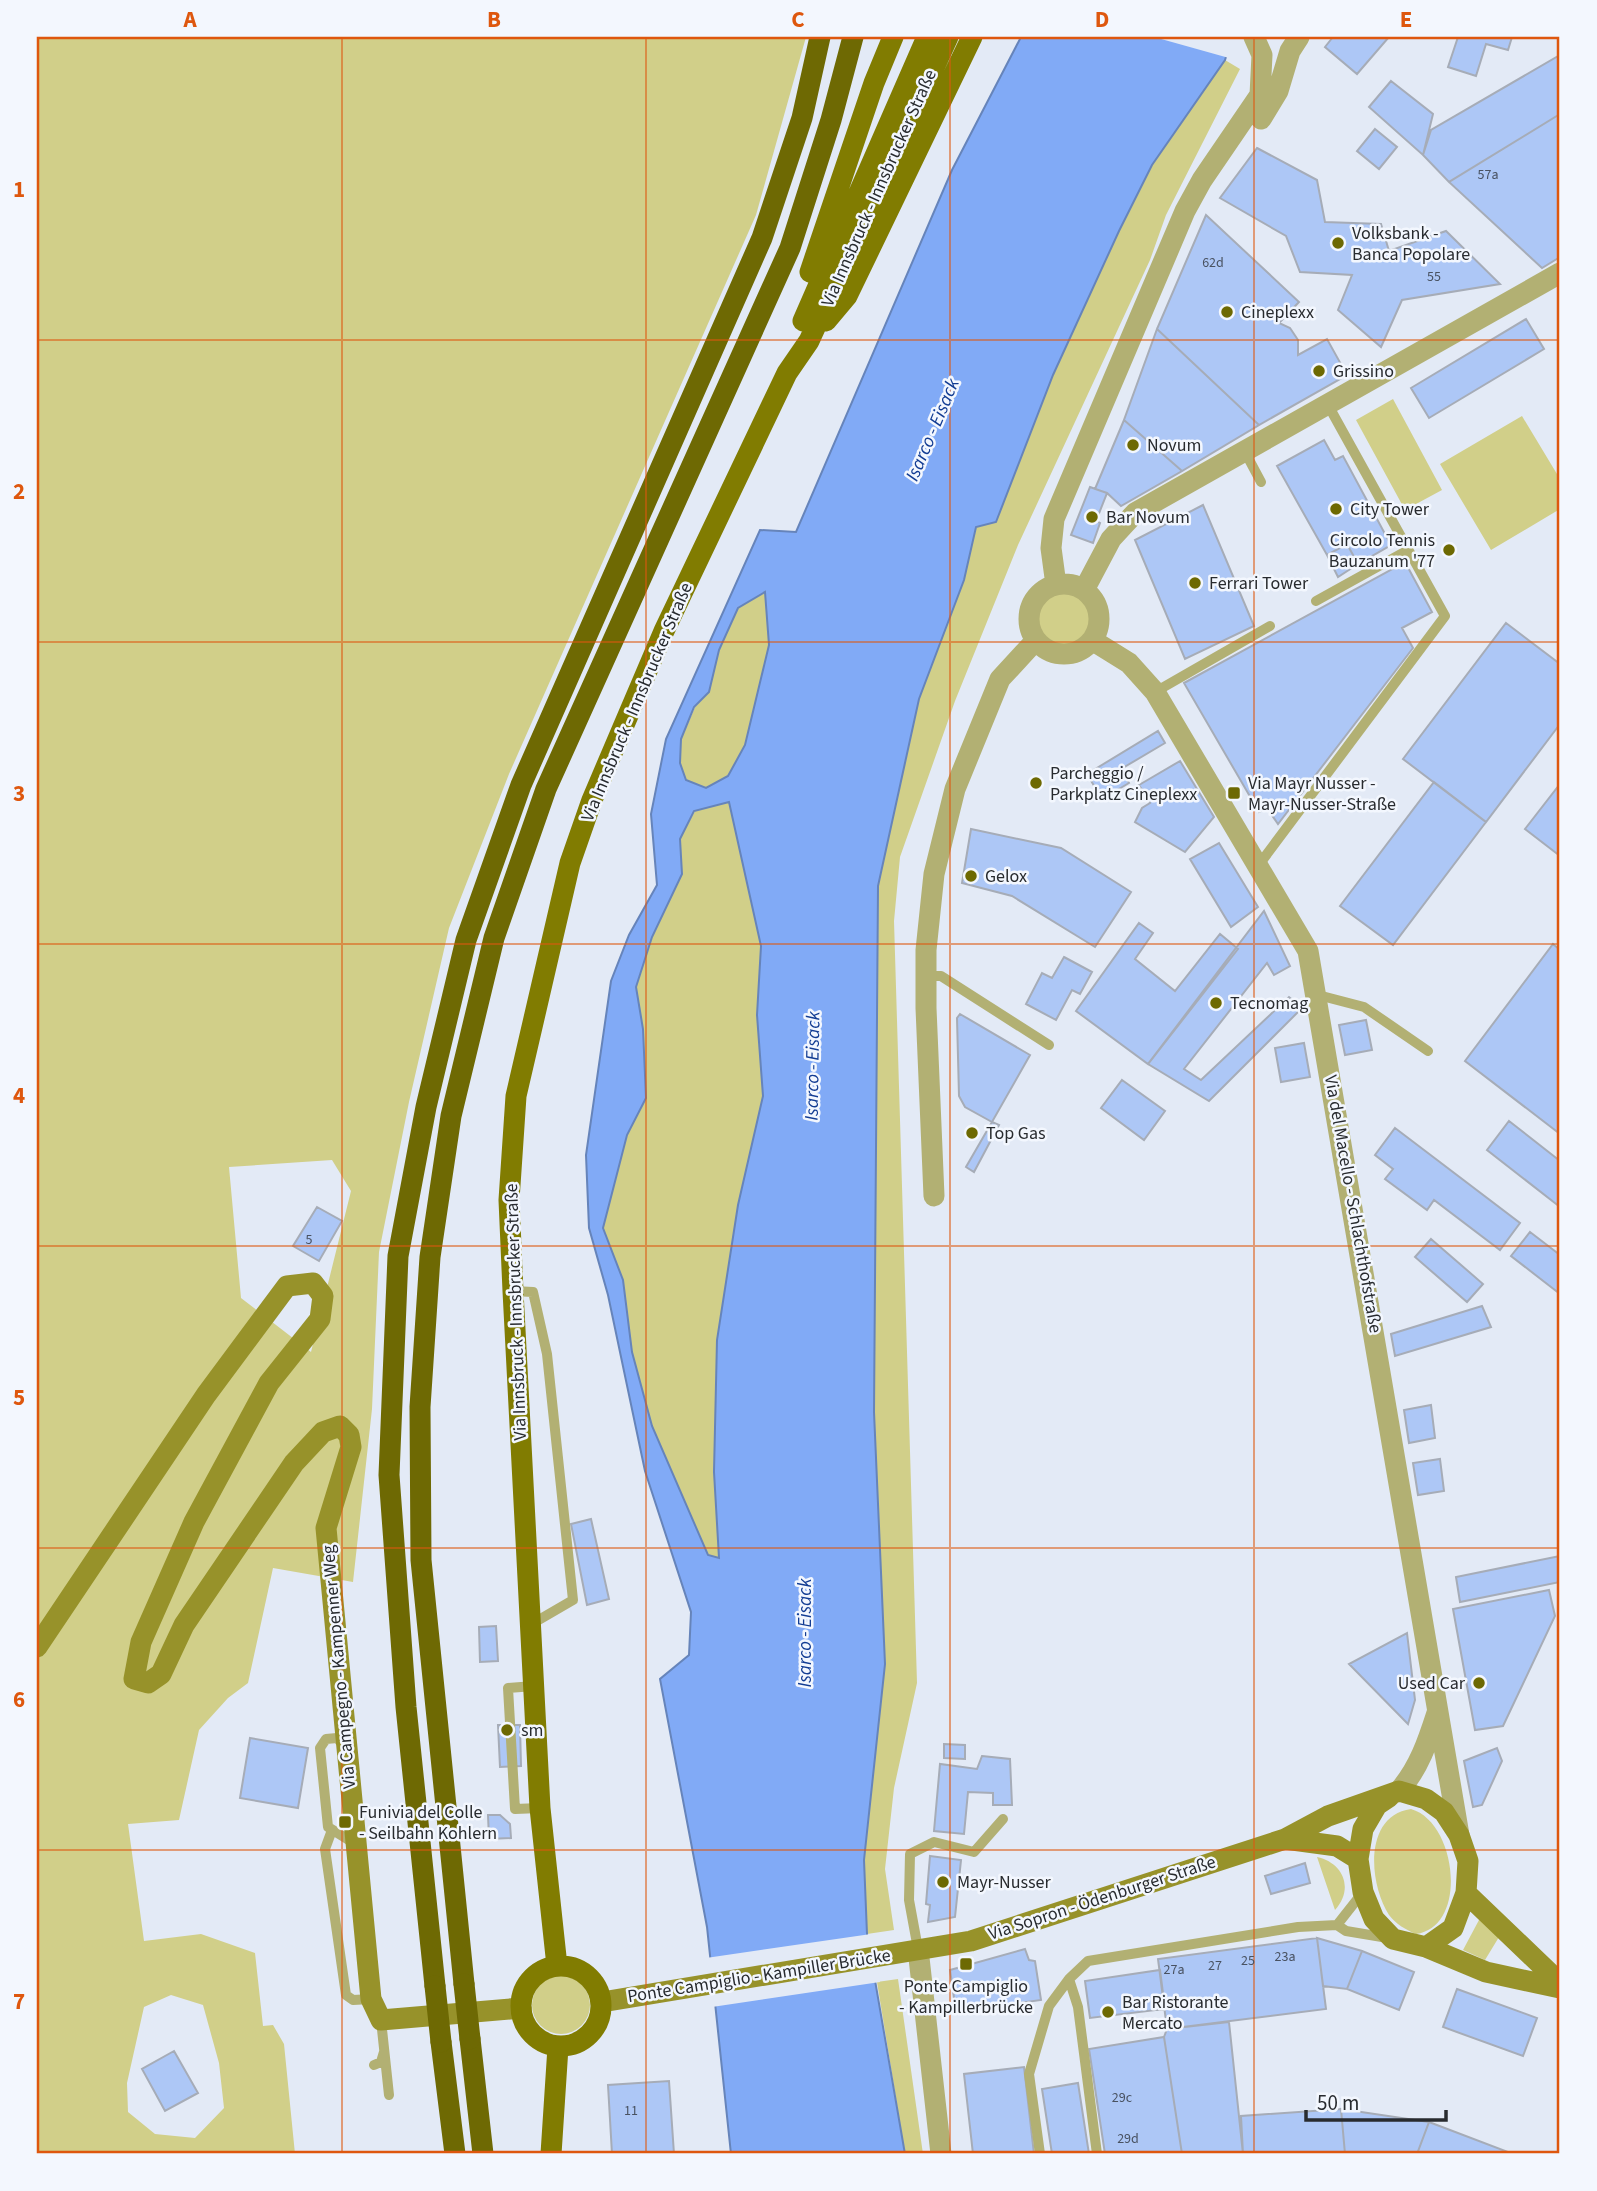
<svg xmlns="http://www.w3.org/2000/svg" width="1597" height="2191" font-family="'Source Sans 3',sans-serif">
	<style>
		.green { fill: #d1cf89; fill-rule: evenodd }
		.water { fill: #81aaf6; stroke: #6684ba; stroke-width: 2; fill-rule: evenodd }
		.pier { fill: #e3eaf6 }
		.building { fill: #adc7f6; stroke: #a6acb7; stroke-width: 2 }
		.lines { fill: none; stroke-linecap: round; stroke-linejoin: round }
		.lane { stroke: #b2b073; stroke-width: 10 }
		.street { stroke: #b2b073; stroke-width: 21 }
		.secondary { stroke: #97922a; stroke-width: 21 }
		.primary { stroke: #817c01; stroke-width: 21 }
		.highway { stroke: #6e6903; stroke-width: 21 }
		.highway-bridge { stroke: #6e6903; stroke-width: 21 }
		.grid { fill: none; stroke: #de570e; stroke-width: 2; stroke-opacity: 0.55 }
		.poi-dot { fill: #6d6902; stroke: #f3f7fe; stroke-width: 2.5 }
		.labels { text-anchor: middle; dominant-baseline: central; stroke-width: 5; stroke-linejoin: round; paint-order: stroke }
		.number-label { font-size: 14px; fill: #495261 }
		.street-label { font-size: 18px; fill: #282b2f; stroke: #f3f7fe }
		.poi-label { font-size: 18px; fill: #282b2f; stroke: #f3f7fe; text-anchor: start }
		.water-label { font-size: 19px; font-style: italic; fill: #123c93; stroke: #f3f7fe }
		.neatline { fill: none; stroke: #de570e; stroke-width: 2.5 }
		.grid-label { font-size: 23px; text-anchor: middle; font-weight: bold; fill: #de570e }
	</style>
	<rect width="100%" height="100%" fill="#e3eaf6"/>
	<path class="green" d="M37 37H806L756 215 509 774 449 928 409 1102 379 1252 372 1409 353 1582 273 1568 248 1683 228 1698 199 1730 179 1820 128 1824 144 1941 201 1934 255 1953 263 2026 273 2025 284 2044 295 2154H37ZM332 1160 351 1191 311 1352 241 1298 229 1167ZM171 1995 203 2005 219 2063 224 2108 195 2138 155 2134 128 2112 127 2083 144 2007Z
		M1225 60 1240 69 1166 215 1150 260 1018 545 955 701 900 857 894 921 917 1683 894 1788 885 1869 894 1930 867 1934 864 1860 885 1664 874 1412 878 886 919 699 964 580 976 527 996 522 1053 375 1119 231 1152 165Z
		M1393 399 1442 490 1405 510 1356 420Z
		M1522 416 1560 479V509L1491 550 1440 464Z
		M1036 620a29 29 0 1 1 58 0a29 29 0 1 1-58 0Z
		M766 592 769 645 745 745 728 776 706 788 686 780 680 764 681 740 695 707 709 692 719 650 738 608Z
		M729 802 761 946 757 1015 763 1096 738 1205 717 1340 714 1472 720 1558 708 1555 652 1426 632 1352 623 1280 603 1228 627 1135 646 1098 643 1029 636 987 652 937 682 874 680 839 695 811Z
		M1411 1809C1457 1822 1469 1927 1416 1934 1406 1930 1396 1924 1389 1915 1369 1884 1363 1816 1411 1809Z
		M1317 1857C1344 1863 1354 1889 1335 1910Z
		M1479 1920H1483L1499 1937 1485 1960 1463 1950Z
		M532 2005a29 29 0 1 1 58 0a29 29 0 1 1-58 0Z
		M898 1979 923 2154H905L877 1982Z"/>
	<path class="water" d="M1021 37H1232L1225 60 1152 165 1119 231 1053 375 996 522 976 527 964 580 919 699 878 886 874 1412 885 1664 864 1860 867 1934 905 2154H731L707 1927 660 1679 689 1655 691 1612 645 1471 608 1295 589 1228 586 1155 611 981 629 935 657 885 651 814 666 739 760 530 796 532 952 170ZM765 592 769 645 745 745 728 776 706 788 686 780 680 763 681 739 694 707 709 692 719 650 738 608ZM729 802 761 946 757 1015 763 1096 738 1205 717 1340 714 1472 719 1558 708 1555 652 1426 632 1352 623 1280 603 1228 627 1135 646 1098 643 1029 636 987 652 937 682 874 680 839 694 811Z"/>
	<path class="pier" d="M1154 37H1236L1229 58Z
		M871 1934 880 1982 712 2007 706 1958Z"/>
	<path class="building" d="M1333 37H1389L1357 74 1325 47Z
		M1458 37H1512L1508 50 1486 44 1476 76 1448 67Z
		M1560 55V114L1449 182 1423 155 1431 130Z
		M1391 81 1433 114 1423 155 1369 107Z
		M1560 114V257L1542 268 1449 182Z
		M1375 129 1397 147 1379 169 1357 151Z
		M1257 148 1317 180 1325 222 1381 224 1389 251 1446 231 1500 284 1402 300 1381 347 1338 310 1352 275 1300 272 1286 236 1220 198Z
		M1206 215 1299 302 1279 323 1290 328 1298 340V355L1327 339 1347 375 1259 425 1157 329Z
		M1526 319 1544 349 1429 418 1411 388Z
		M1157 329 1259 425 1182 471 1124 420Z
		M1124 420 1182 471 1121 506 1107 493 1095 489Z
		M1324 440 1335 460 1343 456 1391 545 1358 564 1347 544 1327 555 1277 466Z
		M1090 487 1107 493 1096 521 1100 523 1093 543 1071 535Z
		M1203 505 1254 626 1185 659 1135 540Z
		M1347 544 1358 564 1338 577 1327 555Z
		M1405 562 1432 612 1402 628 1413 648 1278 824 1267 808 1259 812 1184 683Z
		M1506 623 1560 664V724L1486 822 1403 759Z
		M1158 731 1165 743 1121 769 1129 783 1102 799 1087 774Z
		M1180 761 1214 817 1185 852 1135 822 1142 808 1150 803 1139 785Z
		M1434 782 1486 822 1393 945 1340 906Z
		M1560 784V856L1525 829Z
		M971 829 1061 848 1131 892 1095 947 1012 896 962 883Z
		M1219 843 1258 907 1231 927 1190 859Z
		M1264 911 1290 966 1274 975 1267 963 1184 1069 1201 1080 1289 997 1302 1008 1209 1101 1148 1064Z
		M1139 923 1153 933 1135 959 1175 991 1220 934 1238 949 1148 1064 1076 1011Z
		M1553 944 1560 950V1134L1465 1061Z
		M1064 957 1092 972 1080 994 1072 990 1056 1020 1026 1004 1042 973 1052 978Z
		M960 1014 1030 1055 992 1122 965 1107 959 1096 957 1018Z
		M1366 1020 1372 1050 1345 1055 1339 1025Z
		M1304 1043 1310 1077 1281 1082 1275 1048Z
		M1122 1080 1165 1111 1144 1140 1101 1108Z
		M1509 1121 1560 1161V1207L1487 1150Z
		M992 1122 999 1125 974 1172 966 1167Z
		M1395 1128 1520 1223 1500 1250 1434 1200 1427 1210 1385 1179 1393 1169 1375 1155Z
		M317 1207 342 1221 319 1261 293 1246Z
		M1530 1232 1560 1255V1294L1511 1256Z
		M1431 1239 1483 1284 1467 1302 1415 1257Z
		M1482 1306 1491 1327 1395 1356 1391 1334Z
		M1431 1405 1435 1438 1409 1443 1404 1410Z
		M1440 1459 1444 1491 1418 1495 1413 1463Z
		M591 1519 609 1599 587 1605 571 1524Z
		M1560 1556V1582L1460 1602 1456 1577Z
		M1549 1590 1555 1616 1503 1726 1475 1730 1453 1609Z
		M496 1626 498 1661 480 1662 479 1627Z
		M1407 1633 1415 1700 1408 1724 1349 1664Z
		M498 1725H520L521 1766 500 1767Z
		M250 1738 308 1748 298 1808 240 1798Z
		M944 1744 965 1745V1759L944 1758Z
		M1497 1748 1502 1761 1482 1805 1473 1807 1464 1761Z
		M982 1756 1010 1759 1012 1805H993V1793L968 1792 964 1834 934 1831 940 1764 977 1769Z
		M488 1815H500L510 1824 511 1838 489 1839Z
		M930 1856 961 1860 955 1917 928 1922 930 1905 926 1904Z
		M1305 1863 1310 1883 1271 1894 1265 1876Z
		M1317 1938 1326 2009 1167 2029 1158 1959Z
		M1317 1938 1362 1951 1347 1989 1323 1986Z
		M1025 1949 1029 1960 1035 1961 1041 2000 956 2012 950 1970Z
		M1362 1951 1414 1972 1399 2010 1347 1989Z
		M1160 1970 1165 2009 1090 2018 1085 1981Z
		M1457 1989 1537 2018 1523 2056 1443 2027Z
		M1229 2022 1243 2154H1182L1164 2037 1167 2029Z
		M1164 2037 1182 2154H1105L1089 2049Z
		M174 2051 198 2093 165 2111 142 2069Z
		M1024 2067 1034 2154H973L964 2074Z
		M669 2081 674 2154H612L608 2085Z
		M1078 2083 1089 2154H1052L1042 2089Z
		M1341 2109 1345 2154H1243L1241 2116Z
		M1341 2109 1429 2122 1417 2154H1345Z
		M1429 2122 1508 2152 1507 2154H1417Z"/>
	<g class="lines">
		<path class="lane" d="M1245 452 1261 482
			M1316 601 1408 550
			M1155 692 1270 626
			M1258 866 1445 616 1328 405
			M926 976H941L1049 1045
			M1318 995 1364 1007 1428 1051
			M513 1291 533 1292 547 1354 573 1600 530 1625
			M534 1686 508 1688 515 1809 540 1808
			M345 1747 337 1738 326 1739 320 1748 328 1827 352 1842 355 1848
			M332 1830 325 1849 346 1995 353 2000 371 1999
			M1337 1925 1346 1931 1388 1938
			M1337 1925 1363 1892
			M918 1949 909 1900 910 1854 934 1842 974 1852 1003 1819
			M1069 1979 1088 1961 1298 1927 1337 1925
			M381 2020 389 2095
			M374 2065 381 2062 384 2052
			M1040 2154 1029 2074 1049 2006 1069 1979 1078 2007 1097 2154"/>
		<path class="street" d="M1261 119 1278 91 1290 51 1299 37
			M1029 619a35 35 0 1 1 70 0a35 35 0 1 1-70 0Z
			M1056 585 1051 548 1054 519 1185 211 1202 180 1260 95 1262 55 1254 37
			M1084 590 1111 539 1135 513 1560 273
			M1092 640 1129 663 1155 692 1308 951 1459 1835
			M934 1196 926 1008V950L934 874 955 789 1000 679 1036 640
			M1399 1791C1419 1768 1428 1741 1437 1713
			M918 1949 941 2154"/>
		<path class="secondary" d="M37 1647 206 1395 287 1286 313 1283 323 1296 320 1319 269 1383 194 1522 141 1642 134 1679 148 1683 161 1674 184 1625 294 1463 323 1432 340 1426 349 1435 351 1447 326 1528 371 1999 381 2020 521 2008
			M1389 1797 1377 1805 1363 1829 1358 1859 1363 1892 1374 1919 1393 1939 1426 1947 1486 1972 1560 1988
			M1285 1839 1337 1846 1358 1859
			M1466 1893 1560 1983
			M602 2002 971 1941 1285 1839 1328 1816 1399 1791 1426 1799 1444 1812 1459 1835 1468 1861 1466 1893 1453 1928 1426 1947"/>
		<path class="primary" d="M810 272 874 83 893 37
			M803 321 927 37
			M826 321 847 296 972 37
			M521 2006a40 40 0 1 1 80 0a40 40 0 1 1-80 0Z
			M557 1966 540 1808 513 1291 509 1200 516 1096 570 863 592 800 664 631 787 373 809 341 948 37
			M551 2154 558 2047"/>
		<path class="highway" d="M464 1984 421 1560 420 1407 430 1257 451 1116 494 938 546 789 790 248 831 120 853 37
			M435 1986 406 1707 389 1475 398 1256 426 1107 466 940 521 785 762 238 802 118 820 37
			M470 2039 483 2154
			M441 2042 455 2154"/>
		<path class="highway-bridge" d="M464 1984 470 2039
			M435 1986 441 2042"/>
	</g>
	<path class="grid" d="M342 37V2154M646 37V2154M950 37V2154M1254 37V2154M37 340H1560M37 642H1560M37 944H1560M37 1246H1560M37 1548H1560M37 1850H1560"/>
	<g class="poi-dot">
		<circle cx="1338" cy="243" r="7"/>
		<circle cx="1227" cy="312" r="7"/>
		<circle cx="1319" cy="371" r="7"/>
		<circle cx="1133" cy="445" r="7"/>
		<circle cx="1336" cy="509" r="7"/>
		<circle cx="1092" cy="517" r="7"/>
		<circle cx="1449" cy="550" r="7"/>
		<circle cx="1195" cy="583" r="7"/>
		<circle cx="1036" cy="783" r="7"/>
		<rect x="1227" y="786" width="14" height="14" rx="3.5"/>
		<circle cx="971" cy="876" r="7"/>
		<circle cx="1216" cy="1003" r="7"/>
		<circle cx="972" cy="1133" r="7"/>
		<circle cx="1479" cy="1683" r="7"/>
		<circle cx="507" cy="1730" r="7"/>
		<rect x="338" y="1815" width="14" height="14" rx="3.5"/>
		<circle cx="943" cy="1882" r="7"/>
		<rect x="959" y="1957" width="14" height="14" rx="3.5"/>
		<circle cx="1108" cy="2012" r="7"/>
	</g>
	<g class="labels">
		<g class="number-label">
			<text x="1488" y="175">57a</text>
			<text x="1213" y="263">62d</text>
			<text x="1434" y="277">55</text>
			<text x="309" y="1240">5</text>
			<text x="1285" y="1957">23a</text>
			<text x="1248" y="1961">25</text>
			<text x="1215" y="1966">27</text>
			<text x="1174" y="1970">27a</text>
			<text x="1122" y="2098">29c</text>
			<text x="631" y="2111">11</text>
			<text x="1128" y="2139">29d</text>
		</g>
		<g class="street-label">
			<text transform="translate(879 188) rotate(-66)">Via Innsbruck - Innsbrucker Straße</text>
			<text transform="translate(637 702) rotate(-67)">Via Innsbruck - Innsbrucker Straße</text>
			<text transform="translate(1353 1204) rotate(80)">Via del Macello - Schlachthofstraße</text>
			<text transform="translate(516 1312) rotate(-92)">Via Innsbruck - Innsbrucker Straße</text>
			<text transform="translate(339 1667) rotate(-95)">Via Campegno - Kampenner Weg</text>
			<text transform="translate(1102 1898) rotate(-18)">Via Sopron - Ödenburger Straße</text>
			<text transform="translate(759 1976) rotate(-9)">Ponte Campiglio - Kampiller Brücke</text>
		</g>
		<g class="poi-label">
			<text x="1352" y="233">Volksbank -<tspan x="1352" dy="21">Banca Popolare</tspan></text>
			<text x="1241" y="312">Cineplexx</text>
			<text x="1333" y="371">Grissino</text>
			<text x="1147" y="445">Novum</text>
			<text x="1350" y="509">City Tower</text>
			<text x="1106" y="517">Bar Novum</text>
			<text x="1435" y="540" text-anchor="end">Circolo Tennis<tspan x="1435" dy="21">Bauzanum '77</tspan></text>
			<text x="1209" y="583">Ferrari Tower</text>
			<text x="1050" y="773">Parcheggio /<tspan x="1050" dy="21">Parkplatz Cineplexx</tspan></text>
			<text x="1248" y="783">Via Mayr Nusser -<tspan x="1248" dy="21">Mayr-Nusser-Straße</tspan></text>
			<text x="985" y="876">Gelox</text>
			<text x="1230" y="1003">Tecnomag</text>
			<text x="986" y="1133">Top Gas</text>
			<text x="1465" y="1683" text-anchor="end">Used Car</text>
			<text x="521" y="1730">sm</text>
			<text x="359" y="1812">Funivia del Colle<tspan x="359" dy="21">- Seilbahn Kohlern</tspan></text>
			<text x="957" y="1882">Mayr-Nusser</text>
			<text x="966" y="1986" text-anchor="middle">Ponte Campiglio<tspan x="966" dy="21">- Kampillerbrücke</tspan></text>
			<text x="1122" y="2002">Bar Ristorante<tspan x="1122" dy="21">Mercato</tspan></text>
		</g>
		<g class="water-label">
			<text transform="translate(933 430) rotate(-67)">Isarco - Eisack</text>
			<text transform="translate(813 1066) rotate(-89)">Isarco - Eisack</text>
			<text transform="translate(805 1633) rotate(-90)">Isarco - Eisack</text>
		</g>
	</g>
	<rect width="1597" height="2191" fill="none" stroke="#f3f7fe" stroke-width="77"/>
	<path d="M1306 2110v10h140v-10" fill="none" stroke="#282b2f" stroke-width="3.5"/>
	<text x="1317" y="2110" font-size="21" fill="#282b2f" stroke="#f3f7fe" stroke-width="5" paint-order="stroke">50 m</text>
	<rect x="38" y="38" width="1520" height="2114" class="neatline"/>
	<g class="grid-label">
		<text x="190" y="27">A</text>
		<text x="494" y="27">B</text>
		<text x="798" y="27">C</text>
		<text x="1102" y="27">D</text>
		<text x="1406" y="27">E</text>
		<text x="19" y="197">1</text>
		<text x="19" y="499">2</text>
		<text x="19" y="801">3</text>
		<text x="19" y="1103">4</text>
		<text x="19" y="1405">5</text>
		<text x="19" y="1707">6</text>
		<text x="19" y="2009">7</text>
	</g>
</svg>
